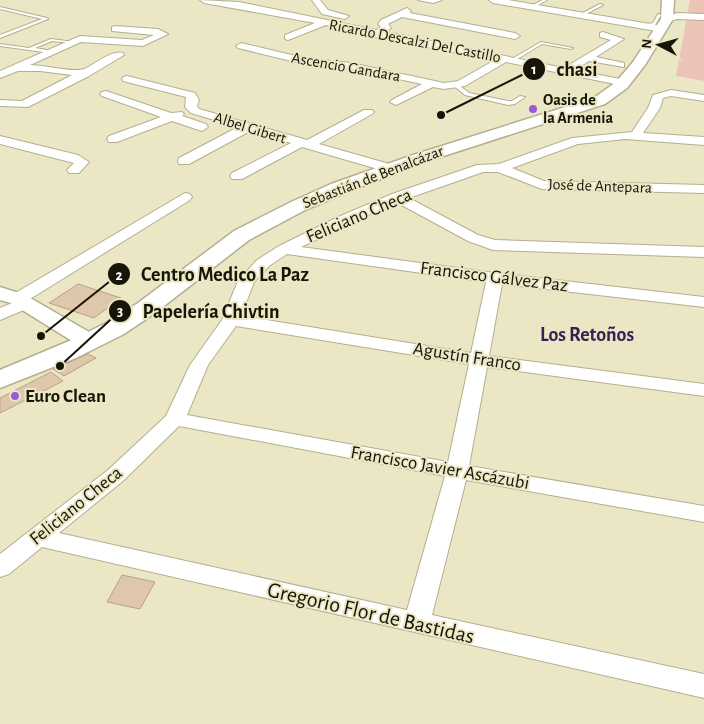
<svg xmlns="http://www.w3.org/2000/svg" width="704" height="724" font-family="'Alegreya Sans',sans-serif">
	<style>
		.green { fill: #ebc4b7 }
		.building { fill: #dfc7ac; stroke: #b8a186 }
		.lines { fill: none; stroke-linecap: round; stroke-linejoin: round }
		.service-casing { stroke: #b3af8e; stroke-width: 2 }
		.minor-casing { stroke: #b3af8e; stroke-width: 2 }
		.tertiary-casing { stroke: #b3af8e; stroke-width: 3 }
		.secondary-casing { stroke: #b3af8e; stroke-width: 3 }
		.service { fill: #fff; fill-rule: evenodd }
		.minor { fill: #fff; fill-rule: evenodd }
		.tertiary { fill: #fff; fill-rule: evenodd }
		.secondary { fill: #fff; fill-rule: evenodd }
		.poi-dot { fill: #995cd2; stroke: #ebe7c5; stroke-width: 2 }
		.labels { text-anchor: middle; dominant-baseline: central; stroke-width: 4; stroke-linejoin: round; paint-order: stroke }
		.far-street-label { font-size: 16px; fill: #161508; stroke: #ebe7c5 }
		.far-poi-label { font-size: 16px; font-weight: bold; fill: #161508; stroke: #ebe7c5; text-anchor: start }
		.street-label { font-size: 19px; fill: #161508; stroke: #ebe7c5 }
		.poi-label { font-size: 19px; font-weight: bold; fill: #161508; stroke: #ebe7c5; text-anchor: start }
		.neighbourhood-label { font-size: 20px; font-weight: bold; fill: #3b1e56; stroke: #ebe7c5 }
		.near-street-label { font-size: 22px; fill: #161508; stroke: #ebe7c5 }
		.leader { fill: none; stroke: #161508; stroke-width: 2 }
		.callout-dot { fill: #161508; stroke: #ebe7c5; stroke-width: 2 }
		.mark-label { font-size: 15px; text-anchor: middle; font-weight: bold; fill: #fff }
		.callout-label { font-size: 20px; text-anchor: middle; font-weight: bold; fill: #161508; stroke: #ebe7c5; stroke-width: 4; stroke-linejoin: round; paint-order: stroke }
	</style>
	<rect width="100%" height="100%" fill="#ebe7c5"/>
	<path class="green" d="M690 0H704V81L676 76Z"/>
	<path class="building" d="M78 284 121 298 94 318 49 303Z
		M88 354 96 358 64 376 53 369Z
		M51 372 63 381 0 413V398Z
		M122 575 155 582 140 609 107 602Z"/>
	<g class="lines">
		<g class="service-casing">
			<path id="service" d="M418 0H442L433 3Z
				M542 0H547L533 8 530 7Z
				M600 4 603 5 582 16 579 15Z
				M0 7 47 18 48 19 0 38V35L42 19 0 9Z
				M658 14 661 15 655 25 642 27V25L653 23Z
				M51 39 74 42 72 43 52 41 35 48 53 51V53H51L0 46V44L29 48Z
				M541 42 573 48 571 49 542 44 514 61 510 60Z
				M456 83 469 93 508 101H512L520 96 525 97 515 104 508 105 465 95 454 86V84Z"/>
		</g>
		<g class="minor-casing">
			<path id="minor" d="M200 0 239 2 376 30 381 27 378 24 381 20 407 8 411 11 410 13 515 33 520 36 515 39 402 17 388 24 391 28 386 32 564 68 611 40 600 37V33L603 32 624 39 596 57 624 63V67L589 61 575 70 625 80 630 83 625 86 506 62 465 86 444 89 433 87 396 105 390 102 392 100 422 84 351 69 304 64 238 48 236 46 241 43 304 58 351 63 444 83 458 81 495 60 375 37 326 25 288 40 285 39V35L315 23 204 3Z
				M312 0H320L328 10 349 16 345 19 322 14Z
				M489 0H508L662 26 667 29 662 32 493 3Z
				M677 13 704 14V20L677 19 667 22 663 19Z
				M115 26 158 29 168 34 143 46 81 42 30 65C43 65 75 73 84 69 95 65 110 50 123 53L124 55 89 76 28 107 0 106V100L22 101 72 75 40 71H18L0 78V71L80 36 142 40 154 35 112 31V27Z
				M127 76 195 93 199 100 197 106 199 109 307 140 364 110H372L374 112 372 114 319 144 393 165 395 168 388 172 302 147 242 179H232L230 176 232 173 291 143 250 131 189 164H179L178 161 179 158 238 127 191 113 185 107 186 97 123 81 122 79 123 77Z
				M671 90 704 95V101L671 96 663 98 660 108 643 133 704 137V145L625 139 578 144 512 168 544 181 704 185V193L542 189 498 172H483L409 198 478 235 495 240 704 247V257L493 250 468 241 396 202 301 247 495 273 704 297V307L502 284 489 356 704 384V396L487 367 469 466 704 506V522L466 480 432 615 704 674V698L42 547 9 574 0 577V554L108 470 166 416 190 365 222 320 238 281 257 260 279 246 336 218 392 194 477 165 499 164 572 138 632 132 648 108 653 95ZM287 254 486 282 471 353 241 316 254 282 269 266ZM236 326 469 364 448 462 187 415 208 365ZM179 426 445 476 407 610 59 533 124 480Z
				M106 91 171 113 182 112 184 114 182 116 206 124 208 127 202 131 172 121 117 142H109L107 139 109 136 161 117 102 96 100 94 102 92Z
				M0 136 78 155 89 162 79 173H69L67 170 74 163 0 144Z
				M185 193 190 194 192 197 190 200 30 299 34 303 31 307 0 320V308L12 303 10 299 12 295Z"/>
		</g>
		<g class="tertiary-casing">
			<path id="tertiary" d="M0 287 25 295 96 336 99 341 96 346 88 348 80 346 11 303 0 300Z"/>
		</g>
		<g class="secondary-casing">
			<path id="secondary" d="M662 0H674L673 19 645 65 627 88 605 104 425 162 345 193 305 210 249 240 155 313 124 334 76 358 0 388V370L74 339 106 323 138 303 234 231 291 202 331 184 413 155 594 98 616 82 633 62 661 19Z"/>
		</g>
		<use href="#service" class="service"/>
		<use href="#minor" class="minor"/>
		<use href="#tertiary" class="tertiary"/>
		<use href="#secondary" class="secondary"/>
	</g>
	<g class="poi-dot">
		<circle cx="533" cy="109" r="5"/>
		<circle cx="15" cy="396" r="5"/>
	</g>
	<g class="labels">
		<g class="far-street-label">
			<text transform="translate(415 41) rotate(11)">Ricardo Descalzi Del Castillo</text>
			<text transform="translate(346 67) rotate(10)">Ascencio Gandara</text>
			<text transform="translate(250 128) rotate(17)">Albel Gibert</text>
			<text transform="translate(373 177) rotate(-21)">Sebastián de Benalcázar</text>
			<text transform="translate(600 186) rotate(2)">José de Antepara</text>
		</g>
		<g class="far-poi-label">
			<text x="543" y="100">Oasis de<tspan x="543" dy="18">la Armenia</tspan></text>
		</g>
		<g class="street-label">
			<text transform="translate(359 216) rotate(-23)">Feliciano Checa</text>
			<text transform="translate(494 277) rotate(7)">Francisco Gálvez Paz</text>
			<text transform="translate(467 357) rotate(9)">Agustín Franco</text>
			<text transform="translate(440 468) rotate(10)">Francisco Javier Ascázubi</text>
			<text transform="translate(76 506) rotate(-39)">Feliciano Checa</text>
		</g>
		<g class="poi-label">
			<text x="25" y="396">Euro Clean</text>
		</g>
		<g class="neighbourhood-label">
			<text x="587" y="335">Los Retoños</text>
		</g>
		<g class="near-street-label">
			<text transform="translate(371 613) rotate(13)">Gregorio Flor de Bastidas</text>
		</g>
	</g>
	<path class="leader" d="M441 115L534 69M41 336L119 274M60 366L120 311"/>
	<g class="callout-dot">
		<circle cx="441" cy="115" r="5"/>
		<circle cx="41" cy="336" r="5"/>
		<circle cx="60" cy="366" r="5"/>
		<circle cx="534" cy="69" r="12"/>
		<circle cx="119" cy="274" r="12"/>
		<circle cx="120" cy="311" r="12"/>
	</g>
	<g class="mark-label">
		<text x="534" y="74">1</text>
		<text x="119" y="280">2</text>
		<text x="120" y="316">3</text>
	</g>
	<g class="callout-label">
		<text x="577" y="76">chasi</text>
		<text x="225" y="281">Centro Medico La Paz</text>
		<text x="211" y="318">Papelería Chivtin</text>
	</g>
	<g transform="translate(659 45) rotate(276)" stroke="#ebe7c5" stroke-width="4" paint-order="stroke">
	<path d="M0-4L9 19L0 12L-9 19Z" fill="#161508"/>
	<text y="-8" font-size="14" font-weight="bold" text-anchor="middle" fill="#161508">N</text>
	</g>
</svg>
